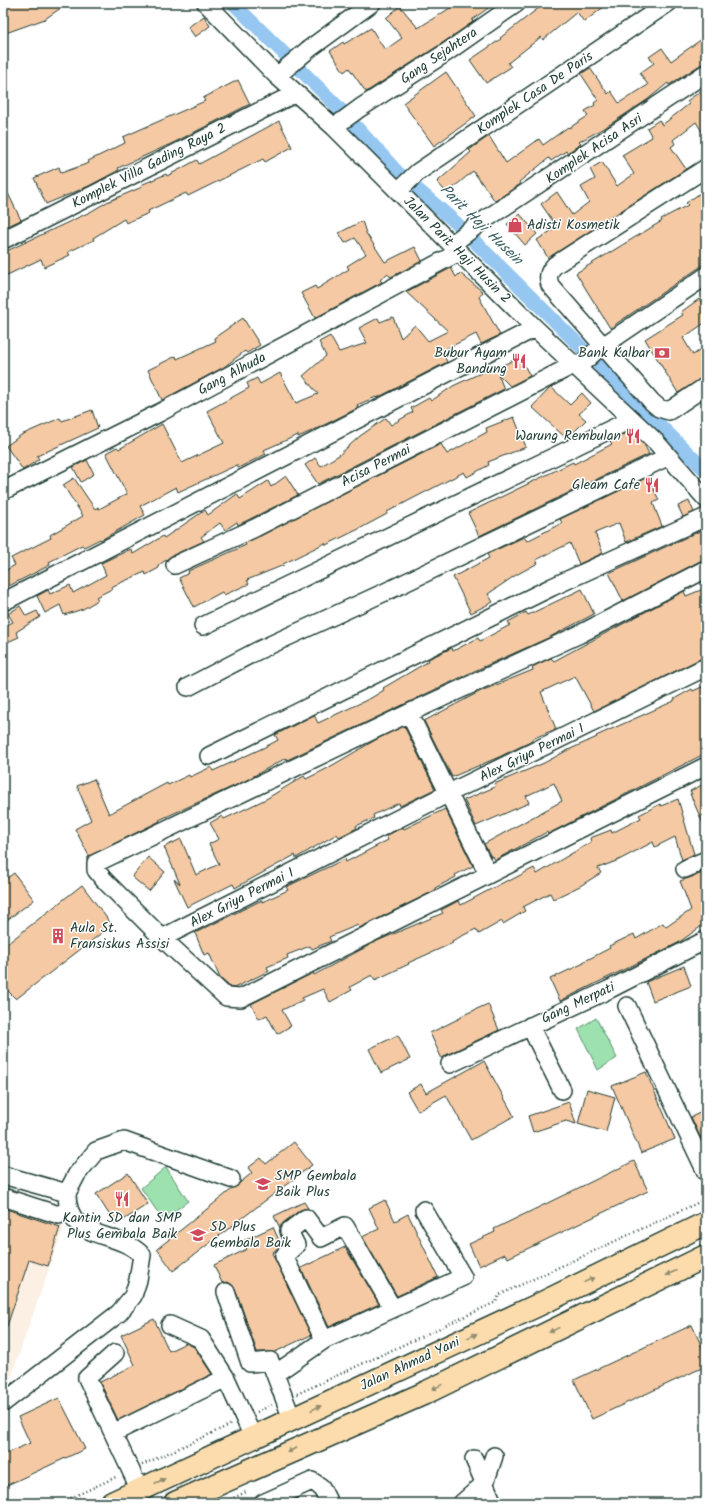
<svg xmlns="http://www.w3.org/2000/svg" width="709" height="1506" font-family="Kalam,sans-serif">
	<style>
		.built { fill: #fcefe4 }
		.green { fill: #9ce1ae; stroke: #5e8f71 }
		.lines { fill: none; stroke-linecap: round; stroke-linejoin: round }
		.canal { stroke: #95c7f1; stroke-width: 14 }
		.building { fill: #f5c9a4; stroke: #1f3d34 }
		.minor-casing { stroke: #1f3d34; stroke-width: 20 }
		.highway-casing { stroke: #1f3d34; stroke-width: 25 }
		.path { stroke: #1f3d34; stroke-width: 2.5; stroke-dasharray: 1 3; stroke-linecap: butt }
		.minor { stroke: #fff; stroke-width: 17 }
		.highway { stroke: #fcdcac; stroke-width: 22 }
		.oneway { fill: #8e8c70 }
		.labels { text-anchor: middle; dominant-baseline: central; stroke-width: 3; stroke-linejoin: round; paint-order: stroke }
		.street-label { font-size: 14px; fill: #1f3d34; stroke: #fff }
		.poi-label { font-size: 14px; fill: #1f3d34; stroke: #fff; text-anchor: start }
		.water-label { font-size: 15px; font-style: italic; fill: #3c6063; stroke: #fff }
	</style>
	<rect width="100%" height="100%" fill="#fff"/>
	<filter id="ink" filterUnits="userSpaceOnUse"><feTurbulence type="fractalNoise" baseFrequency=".025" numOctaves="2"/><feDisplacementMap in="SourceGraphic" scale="8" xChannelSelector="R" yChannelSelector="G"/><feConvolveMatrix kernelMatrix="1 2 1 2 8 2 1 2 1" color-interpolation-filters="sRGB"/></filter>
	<g filter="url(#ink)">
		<path class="built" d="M3 1203 64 1226 11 1377 3 1387Z"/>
		<path class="green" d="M596 1018 617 1058 598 1070 578 1029Z
			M166 1167 188 1201 163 1220 141 1188Z"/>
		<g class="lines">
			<path class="canal" d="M233 3 338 107 397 172 453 220 706 471"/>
		</g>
		<path class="building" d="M3 3H68L45 19 3 34Z
			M458 3H495L472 20 473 22 441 44 366 92 349 68 344 72 330 51 343 42 344 44 371 28 385 50 402 38 386 18 400 6 418 28Z
			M545 3H609L584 22 577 12 543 40 541 37 508 63 511 67 486 83 470 60 501 39 500 38Z
			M204 16 210 26 195 37 188 27Z
			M706 36V63L700 65 669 85 668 83 647 100 609 125 579 142 581 144 567 153 566 151 551 161 549 158 519 182 520 184 495 201 473 171 447 193 437 182 471 152 469 150 489 136 506 163 539 139 543 145 568 127 569 128 588 116 585 111 595 105 594 103 598 100 581 74 590 68 608 94 611 91 619 103 648 85 640 73 654 63 649 57 662 48 671 61Z
			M446 72 476 116 434 146 403 103Z
			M238 80 250 104 175 142 118 168 119 170 89 186 46 204 34 178 59 167 61 173 89 163 88 161 125 143 123 137 205 101 203 98Z
			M706 87V138L696 122 673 140 675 144 671 147 686 169 548 258 537 240 557 227 541 204 557 192 572 215 589 202 581 187 595 179 590 169 602 162 617 186 634 174 622 155 652 137 647 128 659 120 662 125 689 104 687 101Z
			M279 121 292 147 265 162 263 159 188 196 186 193 148 211 149 213 126 223 124 219 93 238 94 240 68 252 70 255 44 267 41 259 3 277V253L11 249 90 212 107 202 142 187 141 185 166 174 167 176 197 160 199 164Z
			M3 183 21 220 3 228Z
			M706 189V263L610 328 576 273 662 221 661 219 688 205 686 203Z
			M520 214 537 234 525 245 507 224Z
			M362 221 366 233 385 262 415 247 422 261 391 277 387 274 380 280 382 282 315 318 301 293 315 286 317 289 349 269 347 266 366 254 355 238 345 243 339 233Z
			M451 268 456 277 460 273 483 292 479 297 500 335 481 344 476 334 442 351 447 362 377 398 376 397 357 405 358 408 314 430 298 437V435L264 450 266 454 238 468 237 465 178 492 176 487 140 506 145 515 101 540 100 539 84 547 82 545 49 562 50 565 3 589V572L15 565 11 558 51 538 50 535 83 516 63 485 74 478 95 509 98 507 99 509 127 494 106 453 117 447 119 449 162 424 182 463 224 443 207 411 249 388 247 383 257 378 260 384 280 373 296 403 318 394 303 376 326 356 319 342 330 336 339 352 367 343 359 328 378 318 380 322 393 317 401 338 415 325 428 341 448 331 406 292Z
			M699 299 706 310V322L683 338 693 355 706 346V376L678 393 645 339 683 315 681 312Z
			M243 318 260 345 247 353 245 351 224 367 162 400 148 370 176 356 177 359 216 341 214 338Z
			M520 357 530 376 510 386 498 374 504 389 318 484 305 465 315 458 321 466 339 455 360 436 386 418 391 425 413 412 411 408 429 398 431 401 453 386 487 370 488 372Z
			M551 387 570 405 582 393 591 403 579 414 586 420 567 439 532 407Z
			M92 410 98 428 37 456 39 459 23 470 6 446 21 435 60 418 62 421Z
			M514 417 526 447 488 462 489 465 467 477 464 472 387 512V514L361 528 326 545 325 543 283 564 284 565 247 580 249 584 224 595 222 592 194 607 179 578 189 573 188 571 246 545 245 543 441 444 447 454 487 432 486 428Z
			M630 431 644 444 649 454 479 536 468 513 573 462 574 464 612 444 610 441Z
			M87 460 94 474 81 482 73 467Z
			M286 476 298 495 238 525 237 522 225 530 220 523 201 537 204 541 171 556 158 566 159 568 146 575 145 572 111 587 112 589 96 597 98 600 83 609 64 615 60 605 45 613 37 596 48 590 50 594 70 585 73 593 106 575 101 563 131 549 133 554 163 536 164 538 205 510 208 515 237 494 240 499 268 481 271 487Z
			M648 477 659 500 653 503 662 526 626 542 619 523 595 533 603 553 579 564 570 543 536 560 538 563 516 575 488 594 493 602 471 613 453 577 489 558 487 554 524 537 527 541 562 523 560 519Z
			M689 501 694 512 683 517 678 506Z
			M704 529 706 533V558L623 601 609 573Z
			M706 588V656L594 711 575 676 541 692 556 729 532 739V741L499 757 452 777 424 721 481 691 533 670 532 667 551 658 554 661 684 591 686 596Z
			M582 589 594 614 548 638 470 673 287 760 286 758 243 782 159 820 160 821 89 856 75 829 91 820 77 786 94 779 109 814 167 783 168 785 189 775 190 777 211 767 213 771 265 747 278 740 275 735 314 715 318 723 371 698 384 690 383 688 429 661 428 659 452 648 453 651 478 638 480 641 510 625 508 622 526 612 528 615Z
			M20 606 26 616 37 611 40 617 16 632 19 637 3 644V627L13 622 8 614Z
			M706 685V753L548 834 547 832 495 860 493 856 491 857 484 844 562 801 554 783 526 796 529 803 476 826 464 800 495 787 494 784 544 763 566 751 597 737 596 736 674 701V699L692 689 693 691Z
			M404 726 435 789 400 806 399 803 373 815 374 818 356 826 357 828 339 837 337 834 296 858 295 855 235 888 233 884 187 907 174 879 180 884 164 847 181 839 196 875 219 864 209 844 219 839 210 823 222 816 224 819 266 799 304 776 306 779 326 769 377 739Z
			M706 783V830L690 794H692L690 791Z
			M678 799 694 854 682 860 675 837 655 847 653 842 619 860 598 868 601 873 580 886 553 899 550 893 523 907 525 911 503 924 502 921 479 934 476 929 452 941 453 943 408 963 409 964 375 980 372 975 350 987 352 990 330 1002 323 989 302 998 303 1000 282 1010 291 1026 277 1034 267 1015 259 1019 251 1004 313 973 314 975 377 941 443 913 441 910 458 901 461 905 508 880 509 881 534 868 537 874 591 842 590 838 611 830 612 833 641 818 639 815 660 804 661 806Z
			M445 809 473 866 455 875 456 877 435 888 436 890 359 928 358 925 329 937 331 941 312 949 310 946 287 955 288 958 267 967 269 971 234 988 230 987 220 978 209 953 204 955 195 933 262 900V902L288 890 286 887 345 859 346 862 388 840 386 836 403 827 404 829Z
			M148 857 165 872 149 891 132 877Z
			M706 872V923L678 943 560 1001 550 979 584 963 583 962 610 948 609 946 634 934 636 939 663 923 666 927 691 910 680 881Z
			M14 873 34 900 3 923V881Z
			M82 885 112 925 16 999 3 986V947Z
			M684 966 691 986 653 1001 646 982Z
			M488 1004 499 1030 446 1055 442 1059 430 1033 462 1017 461 1016Z
			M398 1035 410 1059 381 1073 369 1049Z
			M484 1061 514 1116 471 1140 446 1095 418 1111 407 1092 421 1084 426 1093Z
			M646 1072 675 1139 641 1153 612 1086Z
			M587 1089 615 1097 606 1132 578 1124Z
			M569 1102 576 1124 566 1121 533 1132 528 1116Z
			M706 1110V1149L691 1117Z
			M294 1142 312 1165 173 1271 157 1249 252 1173 248 1168 261 1158 266 1164Z
			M634 1161 648 1191 508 1258 505 1254 479 1266 469 1244 495 1232 494 1229Z
			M128 1173 148 1204 116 1225 96 1194Z
			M385 1200 395 1221 408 1214 438 1277 397 1296 363 1238 364 1236 379 1229 369 1208Z
			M304 1202 308 1208 300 1210 283 1223 280 1228 274 1216Z
			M3 1208 60 1227 48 1266 29 1260 5 1332 3 1331Z
			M273 1227 281 1245 272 1253 311 1335 275 1352H257L235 1288 228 1282 222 1283 214 1265 247 1249 243 1241Z
			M345 1247 379 1304 329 1327 301 1268Z
			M154 1319 169 1351 186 1343 194 1347 212 1374 118 1420 100 1382 135 1365 121 1335Z
			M692 1325 706 1356V1366L592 1419 574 1380Z
			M59 1398 85 1449 3 1487V1455L30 1443 18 1417Z"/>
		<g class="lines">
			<g class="minor-casing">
				<path id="minor" d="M206 3 277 76 334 127 535 328 656 442 706 499
					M277 76 309 49 372 3
					M334 127 360 108 447 52 517 3
					M706 168 555 265C549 271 547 276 550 285L652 402 659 408 669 411 706 386
					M398 191 418 172 668 3
					M3 240 296 93
					M452 244 480 223 706 73
					M578 367 597 350 706 276
					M3 491 159 413 459 252
					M175 565 255 528 575 364
					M3 602 535 328
					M203 626 632 419
					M706 667 449 793 162 938 226 997 241 998 706 766
					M188 687 257 651 396 587 667 457
					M409 713 488 874
					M209 756 552 587 706 517
					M685 869 706 860
					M162 938 104 880 96 870V863L409 713 580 634 706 569
					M627 1006 706 1172
					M530 1026 562 1090
					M450 1064 608 990 706 940
					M3 1175 67 1193C67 1243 115 1228 142 1255L138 1280 133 1296 119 1313 3 1403
					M67 1193 77 1174 96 1151 124 1141 231 1179
					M3 1197 59 1215 68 1209
					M226 1292 250 1363 270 1361 292 1419
					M170 1325 201 1339 226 1378
					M324 1340 463 1277 424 1210
					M115 1353 87 1378 140 1490
					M275 1374 324 1340 284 1256 296 1245 289 1231 306 1218 321 1238 345 1226 393 1309
					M113 1433 226 1378 253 1437
					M474 1459 493 1503
					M263 1503 312 1481 321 1487 329 1503
					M462 1503 485 1483 494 1456"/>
			</g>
			<g class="highway-casing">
				<path id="highway" d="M112 1503 536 1306 706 1223
					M175 1503 423 1394 706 1256"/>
			</g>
			<path class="path" d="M297 1394 496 1302 499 1295 706 1199
				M257 1412 272 1405
				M142 1465 232 1424
				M60 1503 118 1476
				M223 1503 246 1492"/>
			<use href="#minor" class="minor"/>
			<use href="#highway" class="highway"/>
		</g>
		<defs><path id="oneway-solid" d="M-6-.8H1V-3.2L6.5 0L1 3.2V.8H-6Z"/></defs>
		<g class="oneway">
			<use href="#oneway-solid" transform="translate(671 1273) rotate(155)"/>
			<use href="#oneway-solid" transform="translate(589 1280) rotate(-26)"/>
			<use href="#oneway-solid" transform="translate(554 1330) rotate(154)"/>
			<use href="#oneway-solid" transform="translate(472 1336) rotate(-25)"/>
			<use href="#oneway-solid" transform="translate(437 1387) rotate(154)"/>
			<use href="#oneway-solid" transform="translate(316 1408) rotate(-25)"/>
			<use href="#oneway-solid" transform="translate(292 1450) rotate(156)"/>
			<use href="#oneway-solid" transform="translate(160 1481) rotate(-25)"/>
		</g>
	</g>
	<defs>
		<g id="shop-bare" transform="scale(1.2)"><path d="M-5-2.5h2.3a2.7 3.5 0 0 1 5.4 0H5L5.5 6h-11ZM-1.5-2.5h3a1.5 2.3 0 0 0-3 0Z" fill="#d1495b" stroke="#fff" stroke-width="2.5" paint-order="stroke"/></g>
		<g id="bank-bare" transform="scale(1.2)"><path d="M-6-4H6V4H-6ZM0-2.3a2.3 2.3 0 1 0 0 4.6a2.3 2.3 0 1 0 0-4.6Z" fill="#d1495b" stroke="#fff" stroke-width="2.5" paint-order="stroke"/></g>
		<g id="restaurant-bare" transform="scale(1.2)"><path d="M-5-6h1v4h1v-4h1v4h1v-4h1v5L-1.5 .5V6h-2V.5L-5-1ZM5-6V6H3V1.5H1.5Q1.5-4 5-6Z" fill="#d1495b" stroke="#fff" stroke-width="2.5" paint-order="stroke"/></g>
		<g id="building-bare" transform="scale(1.2)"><path d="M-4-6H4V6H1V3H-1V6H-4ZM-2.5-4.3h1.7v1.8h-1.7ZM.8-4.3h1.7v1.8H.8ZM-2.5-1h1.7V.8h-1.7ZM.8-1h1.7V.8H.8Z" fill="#d1495b" stroke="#fff" stroke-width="2.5" paint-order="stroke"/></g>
		<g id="school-bare" transform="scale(1.2)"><path d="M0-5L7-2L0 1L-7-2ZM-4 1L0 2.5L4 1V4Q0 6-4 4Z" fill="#d1495b" stroke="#fff" stroke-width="2.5" paint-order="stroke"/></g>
	</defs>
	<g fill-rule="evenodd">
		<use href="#shop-bare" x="515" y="225"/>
		<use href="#bank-bare" x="662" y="353"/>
		<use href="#restaurant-bare" x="519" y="361"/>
		<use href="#restaurant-bare" x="633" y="436"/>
		<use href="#restaurant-bare" x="652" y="485"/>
		<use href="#building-bare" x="58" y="936"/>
		<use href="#school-bare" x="263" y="1184"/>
		<use href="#restaurant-bare" x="122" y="1199"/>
		<use href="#school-bare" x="198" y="1235"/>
	</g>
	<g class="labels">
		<g class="street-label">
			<text transform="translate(439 56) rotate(-34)">Gang Sejahtera</text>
			<text transform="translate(535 93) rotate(-34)">Komplek Casa De Paris</text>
			<text transform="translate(594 149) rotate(-34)">Komplek Acisa Asri</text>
			<text transform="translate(149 166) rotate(-27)">Komplek Villa Gading Raya 2</text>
			<text transform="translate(457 250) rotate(45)">Jalan Parit Haji Husin 2</text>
			<text transform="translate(232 374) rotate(-28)">Gang Alhuda</text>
			<text transform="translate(376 466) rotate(-27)">Acisa Permai</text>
			<text transform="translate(532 753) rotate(-26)">Alex Griya Permai I</text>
			<text transform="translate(242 898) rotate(-27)">Alex Griya Permai I</text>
			<text transform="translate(578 1003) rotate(-25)">Gang Merpati</text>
			<text transform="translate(410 1364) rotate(-25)">Jalan Ahmad Yani</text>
		</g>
		<g class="poi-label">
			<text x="527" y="225">Adisti Kosmetik</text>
			<text x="507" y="353" text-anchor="end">Bubur Ayam<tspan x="507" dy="16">Bandung</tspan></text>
			<text x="650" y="353" text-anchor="end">Bank Kalbar</text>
			<text x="621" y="436" text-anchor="end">Warung Rembulan</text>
			<text x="640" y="485" text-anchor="end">Gleam Cafe</text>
			<text x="70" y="928">Aula St.<tspan x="70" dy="16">Fransiskus Assisi</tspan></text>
			<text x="275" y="1176">SMP Gembala<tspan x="275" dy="16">Baik Plus</tspan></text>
			<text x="122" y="1218" text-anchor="middle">Kantin SD dan SMP<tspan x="122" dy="16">Plus Gembala Baik</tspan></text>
			<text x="210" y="1227">SD Plus<tspan x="210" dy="16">Gembala Baik</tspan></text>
		</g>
		<g class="water-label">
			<text transform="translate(481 225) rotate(44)">Parit Haji Husein</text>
		</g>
	</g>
	<rect width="709" height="1506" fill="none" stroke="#fff" stroke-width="16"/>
	<rect x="8" y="8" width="693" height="1490" fill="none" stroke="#1f3d34" stroke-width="1.5" filter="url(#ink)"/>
</svg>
